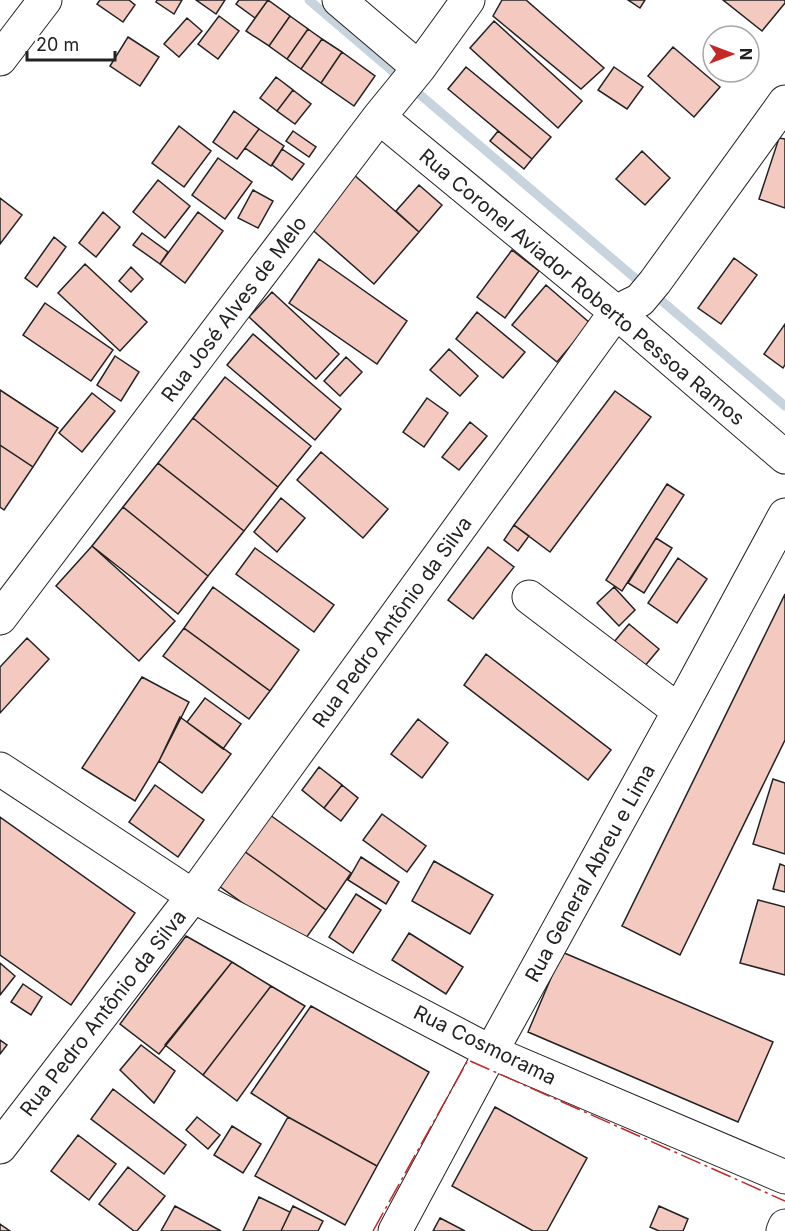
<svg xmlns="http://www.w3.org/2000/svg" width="785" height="1231" font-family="Inter,sans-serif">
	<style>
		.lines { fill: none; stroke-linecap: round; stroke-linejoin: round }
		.stream { stroke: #c7d3dd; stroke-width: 9 }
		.building { fill: #f3c9c0; stroke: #222; stroke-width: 1.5 }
		.minor-casing { stroke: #222; stroke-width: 35 }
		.minor { stroke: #fff; stroke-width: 33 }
		.power { stroke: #c62828; stroke-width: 1.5; stroke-dasharray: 21 4.5 3 4.5; stroke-linecap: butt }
		.labels { text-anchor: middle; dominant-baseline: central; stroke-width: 4.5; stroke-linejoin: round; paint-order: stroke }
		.street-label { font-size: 20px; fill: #222; stroke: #fff }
	</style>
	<rect width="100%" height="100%" fill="#fff"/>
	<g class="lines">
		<path class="stream" d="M309 0 785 406"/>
	</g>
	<path class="building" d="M100 0H129L135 5 123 22 97 4Z
		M157 0H182L174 14 156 2Z
		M196 0H225L216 14Z
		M239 0H268L255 18 236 4Z
		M268 0 290 16 269 46 246 31Z
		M502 0H526L604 68 581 89 493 16Z
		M628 0H645L640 8Z
		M723 0H785V3L762 31Z
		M219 16 239 31 218 59 198 44Z
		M290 16 308 29 287 59 269 46Z
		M187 18 202 31 179 57 164 44Z
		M494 21 582 101 558 128 470 48Z
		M308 29 322 39 301 69 287 59Z
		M128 37 159 57 140 86 110 66Z
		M322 39 342 52 321 83 301 69Z
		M673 47 720 87 694 117 648 76Z
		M342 52 375 76 354 106 321 83Z
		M466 67 551 137 532 159 448 89Z
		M614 67 643 87 627 109 598 90Z
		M276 77 293 90 277 111 260 98Z
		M293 90 311 104 295 124 277 111Z
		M234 111 259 129 237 159 213 142Z
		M179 126 211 151 184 187 152 163Z
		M259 129 284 146 271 166 245 148Z
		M293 131 316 147 309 157 286 141Z
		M498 131 532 159 524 169 490 141Z
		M779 138 785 139V208L759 199Z
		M282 149 304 164 292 180 272 165Z
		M642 151 670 178 645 205 616 179Z
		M218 158 252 182 225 219 192 195Z
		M353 174 419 232 374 284 308 226Z
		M158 180 190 206 165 238 133 212Z
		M419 185 442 205 419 232 396 211Z
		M253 190 273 201 258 228 238 218Z
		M0 198 22 215 0 244Z
		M103 212 120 227 96 257 79 243Z
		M198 212 223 231 185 283 160 264Z
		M142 233 168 252 160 264 133 245Z
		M54 237 66 247 37 287 25 278Z
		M512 250 539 271 505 318 477 297Z
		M734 258 757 275 721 324 698 308Z
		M319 259 407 321 377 364 289 303Z
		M85 264 147 322 120 351 58 293Z
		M131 267 143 279 131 292 119 281Z
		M546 285 590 323 557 362 512 325Z
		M272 292 339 354 316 379 249 317Z
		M45 303 113 350 91 381 23 335Z
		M477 312 525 352 503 378 456 339Z
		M785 324V365L783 368 764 354Z
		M253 334 341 409 315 440 227 365Z
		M449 349 478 376 460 396 430 370Z
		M115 356 139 372 121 401 97 385Z
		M346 357 362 372 340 396 324 381Z
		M225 377 311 446 278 487 193 418Z
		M0 390 58 428 33 467 0 445Z
		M615 391 651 417 550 552 514 525Z
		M92 393 115 411 82 452 59 433Z
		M427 398 448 413 424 447 403 432Z
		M193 418 278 487 244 531 158 463Z
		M470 422 487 436 459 470 442 457Z
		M0 445 33 467 4 510 0 507Z
		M321 452 388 509 363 538 297 480Z
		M158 463 244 531 208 576 123 507Z
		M667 484 684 495 622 591 606 580Z
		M281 498 305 518 277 552 254 532Z
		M123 507 208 576 178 614 92 546Z
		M514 525 529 536 518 551 504 540Z
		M656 538 672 548 644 593 628 583Z
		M92 546 175 621 139 661 56 586Z
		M488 547 514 567 473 619 448 600Z
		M255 548 334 605 314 632 236 574Z
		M678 558 707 579 677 623 648 603Z
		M213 587 299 650 270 691 184 628Z
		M614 587 635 610 619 626 597 603Z
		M785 594V740L680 955 622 926Z
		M629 624 659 649 639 673 609 648Z
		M184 628 270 691 249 719 163 656Z
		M27 638 49 659 0 713V667Z
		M486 654 611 750 588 780 464 685Z
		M142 677 189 702 159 761 135 801 82 768Z
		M205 698 241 724 223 749 187 722Z
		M180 717 231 754 202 793 159 761Z
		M418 719 448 743 422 778 391 754Z
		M319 767 342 785 324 808 302 790Z
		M773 779 785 783V854L753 844Z
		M155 785 204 820 178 857 129 822Z
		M342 785 358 798 341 821 324 808Z
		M382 814 426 846 407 872 363 840Z
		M270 815 351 873 326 910 244 851Z
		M0 817 135 913 71 1005 0 955Z
		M244 851 326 910 301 945 219 886Z
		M361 857 399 882 386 904 348 880Z
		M434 861 493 895 470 934 412 901Z
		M780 864 785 866V892L773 889Z
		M356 894 381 910 353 953 329 937Z
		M758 900 785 907V975L740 963Z
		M409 933 463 967 446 994 392 960Z
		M186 936 232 962 159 1054 120 1024Z
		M562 952 773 1042 738 1122 528 1032Z
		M232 962 271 986 203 1075 165 1045Z
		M0 963 15 976 0 995Z
		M23 984 42 997 31 1015 11 1002Z
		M271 986 305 1006 237 1101 203 1075Z
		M311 1006 429 1072 377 1166 288 1117 251 1093Z
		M0 1040 7 1045 0 1054Z
		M141 1045 175 1071 154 1103 120 1070Z
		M113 1089 186 1145 164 1174 91 1119Z
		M495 1107 587 1158 547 1231H533L452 1186Z
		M197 1117 220 1135 208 1149 186 1130Z
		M288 1117 377 1166 345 1225 255 1176Z
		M232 1126 261 1144 243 1173 214 1155Z
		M78 1135 116 1164 89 1200 51 1171Z
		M128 1167 165 1196 137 1231H134L99 1204Z
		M259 1197 290 1212 281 1231H243Z
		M175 1206 221 1231H161Z
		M293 1206 323 1221 318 1231H281Z
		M659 1206 688 1219 683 1231H659L650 1227Z
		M440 1218 465 1231H433Z
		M0 1224 10 1231H0Z"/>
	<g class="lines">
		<g class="minor-casing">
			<path id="minor" d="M339 0 419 68
				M0 59 45 0
				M379 117 616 312 785 457
				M529 597 679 711
				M0 618 379 117 419 68 468 0
				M0 769 193 896 491 1052 785 1177
				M0 1147 193 896 616 312 640 300 655 282 785 102
				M395 1231 491 1052 679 711 785 515
				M783 1231 785 1226"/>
		</g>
		<use href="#minor" class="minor"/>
		<path class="power" d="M373 1231 468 1060 785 1201"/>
	</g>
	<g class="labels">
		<g class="street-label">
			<text transform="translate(582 287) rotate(40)">Rua Coronel Aviador Roberto Pessoa Ramos</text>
			<text transform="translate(234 309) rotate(-53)">Rua José Alves de Melo</text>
			<text transform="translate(392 622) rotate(-54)">Rua Pedro Antônio da Silva</text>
			<text transform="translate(590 873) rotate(-61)">Rua General Abreu e Lima</text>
			<text transform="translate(103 1013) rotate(-52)">Rua Pedro Antônio da Silva</text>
			<text transform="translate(485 1045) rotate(26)">Rua Cosmorama</text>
		</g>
	</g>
	<g transform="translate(731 54) rotate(90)"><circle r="28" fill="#ffffff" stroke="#a7a7a7" stroke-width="1.5"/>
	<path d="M0-4.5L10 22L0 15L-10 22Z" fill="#c62828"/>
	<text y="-9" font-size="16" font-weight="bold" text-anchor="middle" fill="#222222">N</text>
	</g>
	<path d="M27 51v9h88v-9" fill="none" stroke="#222222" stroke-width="3"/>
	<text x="36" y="51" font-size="18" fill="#222222" stroke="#ffffff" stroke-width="4.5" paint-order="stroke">20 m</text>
</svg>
